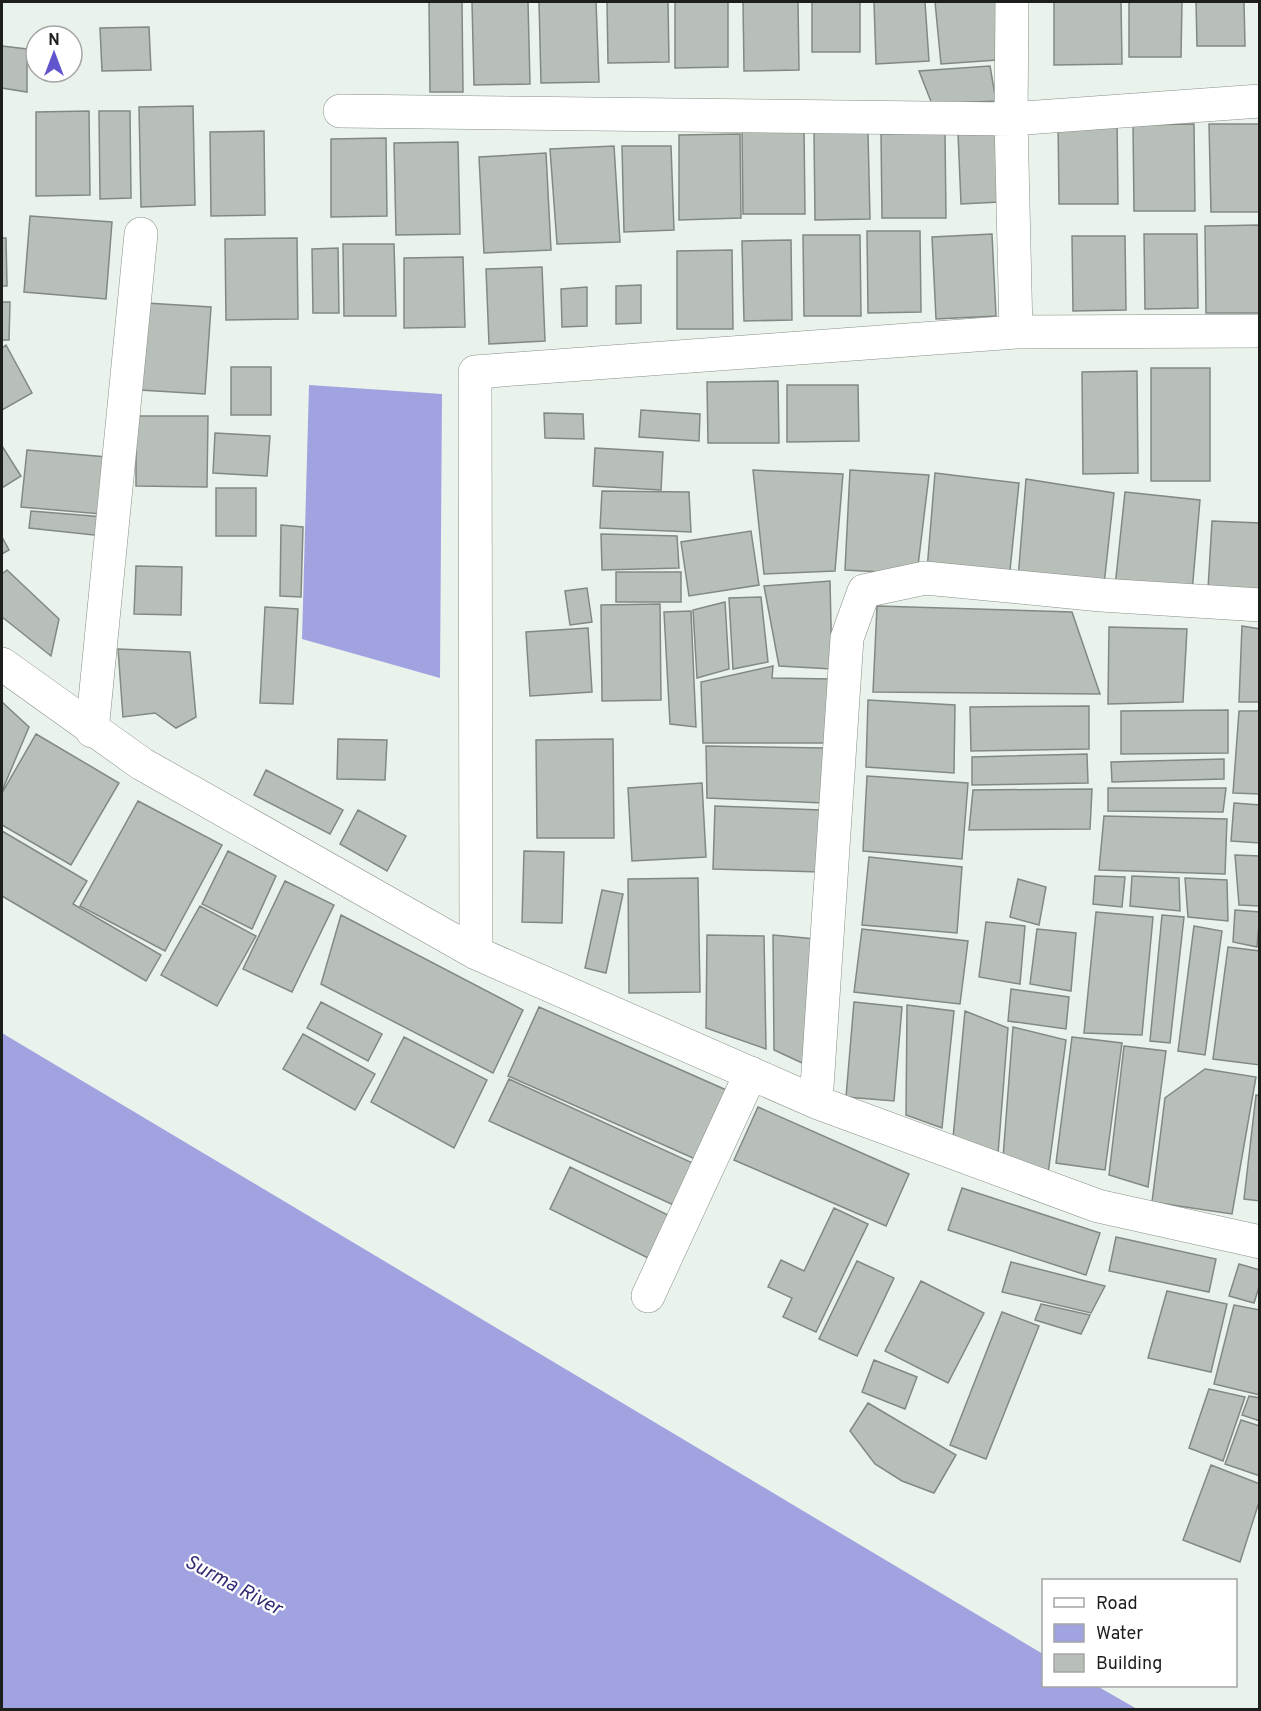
<svg xmlns="http://www.w3.org/2000/svg" width="1261" height="1711" font-family="Overpass,sans-serif">
	<style>
		.water { fill: #a1a3e1 }
		.building { fill: #b8bfb9; stroke: #828983; stroke-width: 1.5 }
		.lines { fill: none; stroke-linecap: round; stroke-linejoin: round }
		.minor-casing { stroke: #888f89; stroke-width: 34 }
		.minor { stroke: #fff; stroke-width: 33 }
		.labels { text-anchor: middle; dominant-baseline: central; stroke-width: 4.5; stroke-linejoin: round; paint-order: stroke }
		.water-label { font-size: 20px; font-style: italic; fill: #352e76; stroke: #fff }
	</style>
	<rect width="100%" height="100%" fill="#eaf2ec"/>
	<path class="water" d="M309 385 442 394 440 678 302 639Z
		M2 1033 1043 1654 1044 1686H1097L1137 1709H2Z"/>
	<path class="building" d="M429 2H462L463 92H430Z
		M472 2H528L530 84 474 85Z
		M539 2H596L599 82 541 83Z
		M607 2H668L669 62 608 63Z
		M675 2H728V67L675 68Z
		M743 2H798L799 70 744 71Z
		M812 2H860V52H812Z
		M874 2H925L929 61 876 64Z
		M935 2H998L997 60 941 64Z
		M1054 2H1121L1122 64 1054 65Z
		M1129 2H1182L1181 57H1129Z
		M1196 2H1244L1245 46H1197Z
		M149 27 151 70 102 71 100 28Z
		M2 46 27 49V92L2 88Z
		M990 66 996 101 932 104 919 71Z
		M193 106 195 205 141 207 139 107Z
		M89 111 90 195 36 196V112Z
		M99 111H130L131 198 100 199Z
		M1117 117 1118 204H1059L1058 118Z
		M1194 124 1195 211H1134L1133 125Z
		M1209 124H1260V212H1211Z
		M804 127 805 214H743L742 128Z
		M264 131 265 215 211 216 210 132Z
		M814 132H868L870 219 815 220Z
		M996 132 999 202 961 204 958 133Z
		M945 133 946 218H882L881 134Z
		M740 134 741 218 679 220V135Z
		M386 138 387 216 331 217V139Z
		M458 142 460 234 396 235 394 143Z
		M614 146 620 242 557 244 550 149Z
		M622 146H671L674 230 624 232Z
		M546 153 551 250 484 253 479 157Z
		M30 216 112 222 106 299 24 292Z
		M1260 225V313H1206L1205 226Z
		M867 231H920L921 312 868 313Z
		M992 234 996 316 936 319 932 237Z
		M1144 234H1197L1198 308 1145 309Z
		M803 235H860L861 316H804Z
		M1072 236H1125L1126 310 1073 311Z
		M2 238H6L7 286H2Z
		M297 238 298 319 226 320 225 239Z
		M791 240 792 320 744 321 742 241Z
		M343 244H394L396 316H344Z
		M338 248 339 313H313L312 249Z
		M732 250 733 329H677V251Z
		M463 257 465 327 404 328V258Z
		M542 267 545 341 489 344 486 269Z
		M641 285V323L616 324V286Z
		M587 287V326L562 327 561 289Z
		M2 302H10L9 340H2Z
		M146 303 211 307 205 394 140 390Z
		M6 345 32 393 2 410V348Z
		M231 367H271V415H231Z
		M1151 368H1210V481H1151Z
		M1137 371 1138 473 1083 474 1082 372Z
		M778 381 779 443H708L707 382Z
		M787 385H858L859 441 787 442Z
		M641 410 700 414 699 441 639 437Z
		M544 413 583 414 584 439 545 438Z
		M136 416H208L207 487 136 486Z
		M215 433 270 436 267 476 213 473Z
		M2 446 21 476 2 488Z
		M595 448 663 452 661 490 593 486Z
		M27 450 107 457 101 514 21 507Z
		M753 470 843 474 835 571 764 574Z
		M850 470 929 475 917 574 845 570Z
		M935 473 1019 483 1009 580 927 570Z
		M1026 479 1114 493 1104 585 1018 579Z
		M216 488H256V536H216Z
		M602 491 689 492 691 532 600 528Z
		M1125 492 1200 500 1192 592 1115 587Z
		M31 511 104 517 103 536 29 528Z
		M1212 521 1260 523V591L1208 589Z
		M281 525 303 527 301 597 280 596Z
		M751 531 759 585 689 596 681 542Z
		M601 534 677 536 679 568 602 570Z
		M2 537 9 550 2 554Z
		M136 566 182 567 181 615 134 614Z
		M7 570 59 619 51 656 2 617V574Z
		M616 572H681V602H616Z
		M830 581 832 669 779 666 764 586Z
		M587 588 592 622 570 625 565 591Z
		M761 597 768 662 733 669 729 598Z
		M725 602 729 669 697 678 693 610Z
		M660 604 661 700 602 701 601 605Z
		M877 606 1072 612 1100 694 873 692Z
		M265 607 298 609 293 704 260 703Z
		M691 611 696 727 670 724 664 612Z
		M1242 626 1260 629V702H1239Z
		M1109 627 1187 629 1183 702 1108 704Z
		M588 628 592 692 530 696 526 632Z
		M118 649 190 652 196 717 176 728 155 713 123 717Z
		M773 666 772 678 832 679 831 743H703L701 682Z
		M868 700 955 705 954 773 866 767Z
		M2 702 29 727 2 791Z
		M1089 706V749L971 751 970 707Z
		M1228 710V753L1121 754V711Z
		M1239 711H1260V794L1233 793Z
		M36 734 119 783 71 865 2 825V793Z
		M338 739 387 740 385 780 337 779Z
		M613 739 614 838H537L536 740Z
		M706 746 825 748 823 803 707 798Z
		M1087 754 1088 783 972 785V757Z
		M1224 759V779L1112 782 1111 762Z
		M266 770 343 810 330 834 254 795Z
		M867 776 968 783 962 859 863 851Z
		M702 783 706 857 632 861 628 788Z
		M1108 788H1226L1223 812 1108 811Z
		M1092 789 1090 829 969 830 973 790Z
		M138 801 222 845 165 951 80 906Z
		M1234 803 1260 805V843L1231 841Z
		M715 806 821 810 820 872 713 869Z
		M358 810 406 836 387 871 340 844Z
		M1104 816 1227 819 1225 874 1099 870Z
		M2 831 87 881 73 904 161 955 146 981 2 896Z
		M228 851 276 876 252 929 202 904Z
		M524 851 564 852 562 923 522 922Z
		M1235 855 1260 856V906L1239 905Z
		M869 857 962 867 957 933 862 925Z
		M1095 876 1125 877 1122 907 1093 904Z
		M1132 876 1179 878 1180 911 1130 906Z
		M698 878 700 992 629 993 628 879Z
		M1185 878 1227 880 1228 921 1188 917Z
		M1018 879 1046 887 1039 925 1010 917Z
		M285 881 334 905 292 992 243 969Z
		M602 890 623 894 606 973 585 968Z
		M200 906 256 936 217 1006 161 975Z
		M1235 910 1260 912 1257 947 1233 942Z
		M1096 912 1153 917 1142 1035 1084 1033Z
		M341 915 523 1010 493 1073 321 984Z
		M1162 915 1184 917 1170 1043 1150 1041Z
		M986 922 1025 926 1020 984 979 977Z
		M1194 926 1222 931 1205 1055 1178 1051Z
		M862 929 968 941 960 1004 854 992Z
		M1037 929 1076 933 1071 991 1030 984Z
		M707 935 764 936 766 1049 706 1028Z
		M773 935 816 939 811 1067 774 1050Z
		M1228 947 1260 951V1065L1213 1059Z
		M1011 989 1069 997 1066 1029 1008 1021Z
		M321 1002 382 1034 368 1061 307 1028Z
		M854 1002 902 1007 894 1101 846 1097Z
		M907 1005 954 1011 942 1128 906 1115Z
		M539 1007 733 1093 702 1162 508 1076Z
		M965 1011 1008 1028 998 1154 953 1138Z
		M1013 1027 1066 1040 1048 1174 1003 1158Z
		M303 1034 375 1074 355 1110 283 1069Z
		M404 1037 487 1080 454 1148 371 1102Z
		M1072 1037 1122 1043 1105 1170 1056 1163Z
		M1124 1046 1166 1051 1148 1187 1109 1175Z
		M1205 1069 1256 1077 1232 1214 1152 1202 1165 1098Z
		M509 1079 697 1165 678 1207 489 1121Z
		M1256 1095 1260 1096V1201L1244 1199Z
		M758 1107 909 1174 886 1226 734 1160Z
		M570 1167 670 1216 650 1259 550 1209Z
		M962 1188 1100 1233 1086 1275 948 1230Z
		M834 1208 868 1224 816 1332 783 1317 792 1298 768 1287 781 1260 804 1271Z
		M1116 1237 1216 1259 1209 1292 1109 1271Z
		M857 1261 894 1278 857 1356 819 1339Z
		M1011 1262 1105 1286 1091 1313 1002 1292Z
		M1239 1264 1260 1270V1284L1254 1303 1229 1296Z
		M921 1281 984 1313 948 1383 885 1351Z
		M1167 1291 1227 1304 1211 1372 1148 1358Z
		M1041 1304 1090 1315 1081 1334 1035 1320Z
		M1234 1305 1260 1310V1395L1214 1384Z
		M1002 1312 1039 1326 986 1459 950 1445Z
		M874 1360 917 1377 905 1409 862 1392Z
		M1209 1389 1245 1397 1223 1461 1189 1448Z
		M1249 1396 1260 1398V1421L1242 1415Z
		M868 1403 956 1455 934 1493 902 1481 875 1464 850 1431Z
		M1241 1420 1260 1426V1476L1225 1464Z
		M1211 1465 1260 1484V1499L1240 1562 1183 1540Z"/>
	<g class="lines">
		<g class="minor-casing">
			<path id="minor" d="M1012 2 1011 119 1016 332
				M340 111 1011 119 1260 101
				M2 664 142 764 476 953 816 1102 1098 1206 1260 1242
				M92 731 141 234
				M476 953 475 372 1016 332 1260 331
				M816 1102 847 638 864 591 925 578 1101 595 1260 605
				M648 1296 751 1073"/>
		</g>
		<use href="#minor" class="minor"/>
	</g>
	<g class="labels">
		<g class="water-label">
			<text transform="translate(233 1586) rotate(28)">Surma River</text>
		</g>
	</g>
	<rect width="1261" height="1711" fill="none" stroke="#1d1f1d" stroke-width="6"/>
	<rect x="1042" y="1579" width="195" height="108" fill="#ffffff" stroke="#a5a5a5" stroke-width="1.5"/>
	<rect x="1054" y="1598" width="30" height="9" fill="#ffffff" stroke="#a5a5a5" stroke-width="1.5"/>
	<text x="1096" y="1609" font-size="18" fill="#1d1f1d">Road</text>
	<rect x="1054" y="1624" width="30" height="18" fill="#a1a3e1" stroke="#a5a5a5" stroke-width="1.5"/>
	<text x="1096" y="1639" font-size="18" fill="#1d1f1d">Water</text>
	<rect x="1054" y="1654" width="30" height="18" fill="#b8bfb9" stroke="#a5a5a5" stroke-width="1.5"/>
	<text x="1096" y="1669" font-size="18" fill="#1d1f1d">Building</text>
	<g transform="translate(54 54)"><circle r="28" fill="#ffffff" stroke="#a5a5a5" stroke-width="1.5"/>
	<path d="M0-4.5L10 22L0 15L-10 22Z" fill="#6155ce"/>
	<text y="-9" font-size="16" font-weight="bold" text-anchor="middle" fill="#1d1f1d">N</text>
	</g>
</svg>
